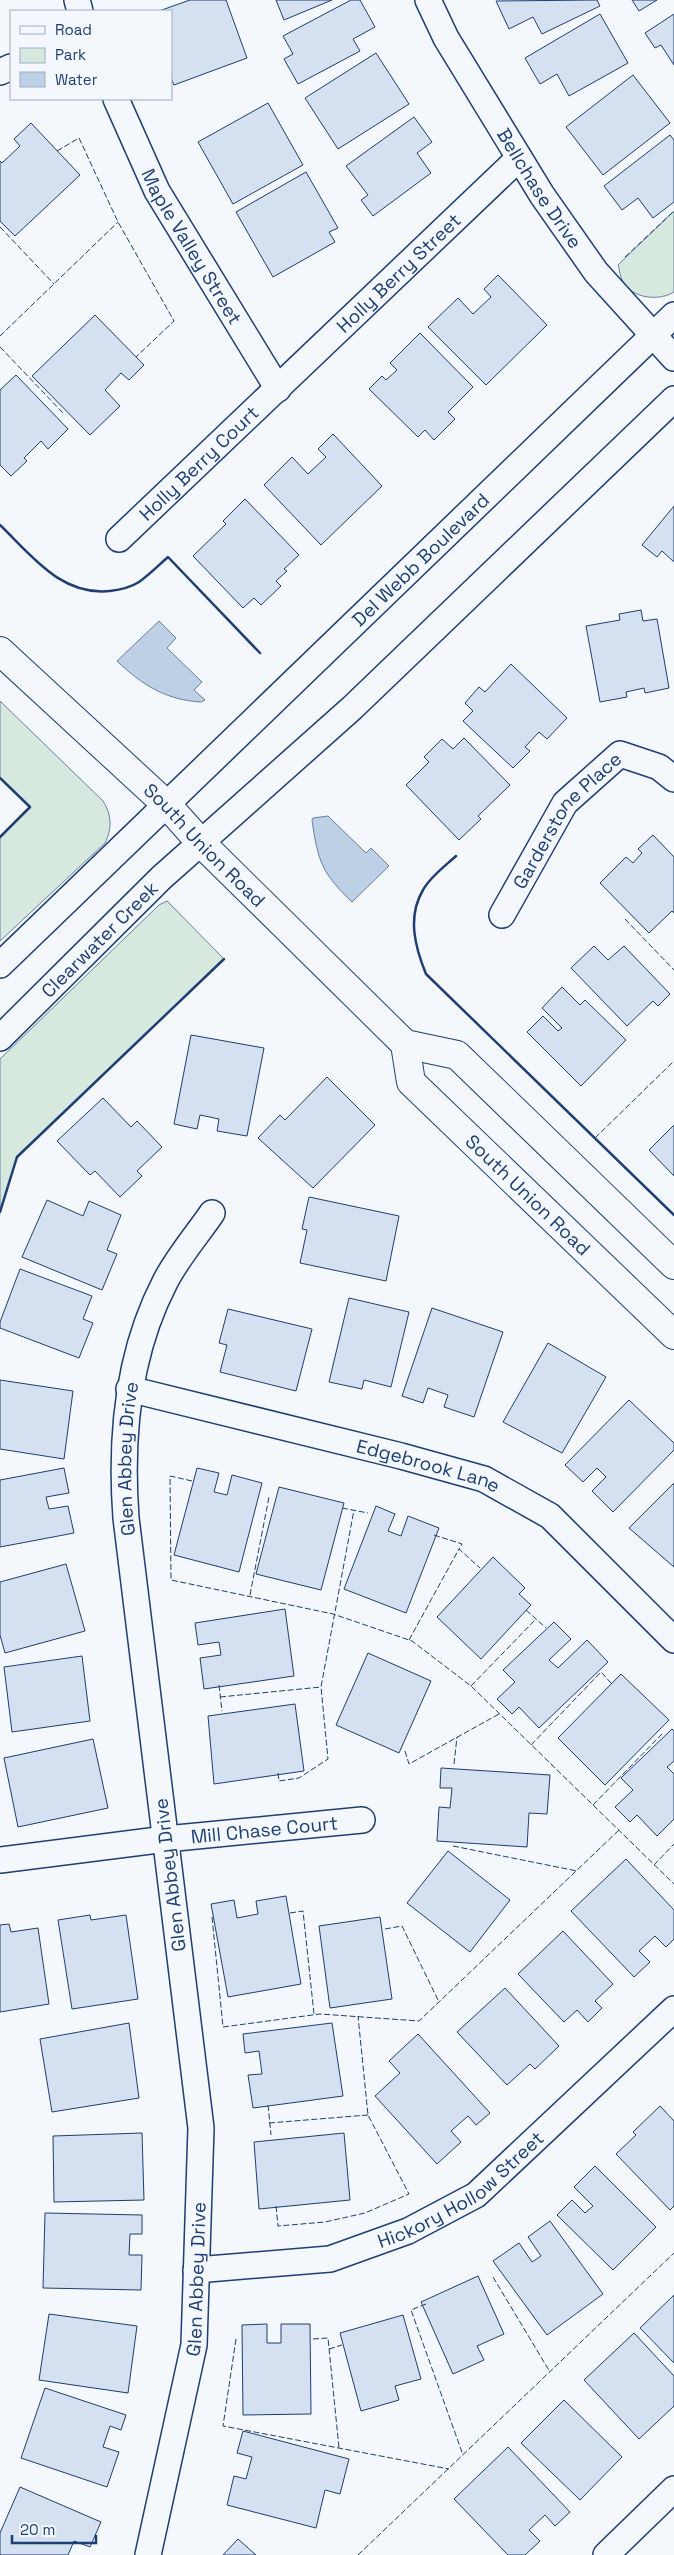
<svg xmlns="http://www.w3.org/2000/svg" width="674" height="2555" font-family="'Space Grotesk',sans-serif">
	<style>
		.green { fill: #d7e8df; stroke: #687fa3 }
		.water { fill: #bed0e5; stroke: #687fa3 }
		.building { fill: #d5e0f0; stroke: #1d3f73 }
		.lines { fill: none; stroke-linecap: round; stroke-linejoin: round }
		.minor-casing { stroke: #1d3f73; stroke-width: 28 }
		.tertiary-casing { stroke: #1d3f73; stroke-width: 30 }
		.minor { stroke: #f4f7fb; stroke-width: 25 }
		.tertiary { stroke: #f4f7fb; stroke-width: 28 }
		.fence { stroke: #1d3f73; stroke-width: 1; stroke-dasharray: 6 2.5; stroke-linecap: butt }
		.wall { stroke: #1d3f73; stroke-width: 2.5 }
		.labels { text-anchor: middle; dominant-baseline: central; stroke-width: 4; stroke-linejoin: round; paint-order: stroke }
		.street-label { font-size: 19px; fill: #1d3f73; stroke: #f4f7fb }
	</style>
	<rect width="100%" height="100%" fill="#f4f7fb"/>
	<path class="green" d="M674 211V292C659 301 634 299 624 283 620 278 620 271 618 265Z
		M0 701 103 801C112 815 112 829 105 843L0 941V837L30 807 0 778Z
		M167 901 224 959 17 1157 0 1212V1059L159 905Z"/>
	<path class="water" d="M159 621 176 638 167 648 202 682 194 690 205 700 201 702C166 700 142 685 117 661Z
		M328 816 366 853 371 848 389 866 352 902C322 873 318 862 312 820L313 818Z"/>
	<path class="building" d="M190 0H226L247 58 174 85 171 78V11H159Z
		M276 0H332L284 20Z
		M351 0H360L375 27 353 39 360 51 298 84 284 59 293 54 283 36Z
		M597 0 600 6 542 34 533 17 509 29 496 1Z
		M632 0H657L639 11Z
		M600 14 628 63 569 96 557 74 540 84 525 58Z
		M674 14V65L661 45 655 48 645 33Z
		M376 53 409 104 338 149 305 98Z
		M633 75 670 123 603 175 566 127Z
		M268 103 303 165 233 204 198 142Z
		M414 117 432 142 417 153 431 173 373 216 361 200 368 195 346 166Z
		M31 123 80 175 15 236 0 221V161L2 163 20 146 14 139Z
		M670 135 674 140V202L653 218 638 198 622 210 604 186Z
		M306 172 338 228 329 232 335 242 273 277 236 212Z
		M498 275 547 325 486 385 428 327 458 298 473 314 491 297 484 289Z
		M95 315 144 365 129 380 121 373 105 390 120 406 90 435 32 376Z
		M420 333 473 387 448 412 455 419 434 440 425 430 418 437 369 389 382 376 386 380 397 370 390 363Z
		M16 375 68 429 48 449 41 441 24 458 27 461 11 476 0 465V390Z
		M333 434 382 486 321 545 264 485 292 457 308 474 326 457 318 449Z
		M245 499 299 555 284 569 287 571 276 581 281 586 261 605 254 598 243 608 193 556 226 524 223 521Z
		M674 506V562L662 551 657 557 642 545Z
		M641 610 643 621 657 619 669 688 645 693 644 688 626 692 627 697 600 702 586 626 620 620 619 614Z
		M511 664 567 718 547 739 539 732 525 747 530 751 513 768 463 721 473 711 465 703 479 687 485 692Z
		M464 738 510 785 478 816 481 819 459 840 406 785 429 762 424 757 442 739 453 749Z
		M653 835 674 857V913L672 911 649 933 600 883 626 857 633 863 642 853 638 849Z
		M594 946 608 960 624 946 670 994 658 1006 653 1001 627 1026 571 968Z
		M562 987 580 1005 585 1000 626 1040 581 1086 527 1032 543 1016 558 1031 562 1028 542 1008Z
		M191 1035 264 1048 247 1136 217 1131 219 1119 200 1115 197 1129 174 1124Z
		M327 1077 375 1125 313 1188 258 1138 280 1115 285 1120Z
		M103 1098 131 1127 137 1121 162 1147 137 1171 142 1176 120 1197 95 1171 90 1175 57 1141Z
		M674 1125V1176L649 1150Z
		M309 1197 399 1216 386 1281 300 1263 307 1230 302 1229Z
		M47 1200 83 1216 89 1201 121 1215 107 1250 117 1254 102 1290 22 1257Z
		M20 1269 92 1296 83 1319 93 1323 79 1358 0 1328V1322Z
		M349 1298 409 1312 391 1387 364 1380 362 1389 329 1382Z
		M432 1308 503 1332 474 1417 444 1407 448 1395 428 1388 423 1403 402 1396Z
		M228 1309 312 1329 296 1391 220 1372 227 1345 219 1343Z
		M548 1343 606 1377 562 1453 503 1422Z
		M0 1380 73 1391 64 1459 0 1449Z
		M629 1400 674 1443V1450L613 1512 592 1491 606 1477 597 1468 583 1482 565 1465Z
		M64 1468 69 1493 46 1497 49 1509 68 1506 74 1533 0 1547V1480Z
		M197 1468 219 1473 214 1492 227 1495 232 1475 262 1483 239 1572 174 1555Z
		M674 1483V1567L629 1528Z
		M279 1487 344 1503 321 1590 256 1574Z
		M376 1506 395 1514 388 1531 401 1536 408 1516 439 1528 406 1613 344 1589Z
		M493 1557 525 1588 519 1594 531 1605 481 1659 437 1617Z
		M66 1564 85 1631 5 1653 0 1635V1582Z
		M285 1609 294 1676 204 1689 200 1658 221 1655 219 1642 198 1645 195 1623Z
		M554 1622 571 1639 549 1660 558 1668 587 1640 608 1662 539 1728 519 1707 512 1714 497 1699 515 1682 503 1670Z
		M368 1653 431 1681 399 1753 336 1725Z
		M82 1656 90 1721 12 1732 4 1667Z
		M621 1674 669 1720 605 1785 558 1738Z
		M295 1704 304 1771 214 1784 208 1716Z
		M672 1729 674 1731V1761L667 1767 674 1774V1819L657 1836 637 1815 630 1822 615 1807 633 1790 621 1778Z
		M93 1739 108 1808 18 1827 4 1758Z
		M441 1768 550 1775 547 1814 529 1813 527 1847 437 1841 439 1807 450 1808 452 1788H440Z
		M448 1851 510 1900 470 1952 407 1903Z
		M626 1859 674 1910V1939L666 1947 655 1936 639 1951 650 1962 634 1977 571 1911Z
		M286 1896 301 1984 228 1997 211 1904 234 1900 237 1918 258 1914 256 1901Z
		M90 1915 91 1920 126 1915 138 1999 72 2009 58 1920Z
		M380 1917 392 1999 330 2008 319 1926Z
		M9 1924 11 1932 38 1928 49 2004 0 2012V1925Z
		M563 1931 613 1984 595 2001 602 2008 588 2022 577 2010 564 2022 518 1974Z
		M505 1988 559 2046 535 2069 530 2064 507 2085 457 2032Z
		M129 2023 139 2098 52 2112 40 2039Z
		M332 2023 343 2096 253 2108 248 2075 262 2074 259 2051 245 2053 243 2034Z
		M418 2034 490 2113 476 2125 468 2116 451 2131 461 2142 437 2164 375 2096 400 2073 389 2061Z
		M660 2106 674 2121V2206L670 2210 616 2154 636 2135 633 2132Z
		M142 2133 144 2200 54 2202 53 2136Z
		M344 2133 350 2200 259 2209 254 2142Z
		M595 2166 656 2227 613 2270 557 2215 572 2200 585 2213 593 2206 574 2187Z
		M45 2213 142 2215V2234H130L129 2255H142L141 2290 43 2288Z
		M550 2221 603 2294 547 2335 493 2261 519 2243 532 2262 541 2256 528 2237Z
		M478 2276 504 2334 477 2346 484 2360 453 2374 421 2302Z
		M674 2295V2363L640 2328Z
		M49 2314 137 2326 128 2393 39 2380Z
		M403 2315 421 2379 395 2386 399 2400 361 2411 340 2333Z
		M267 2324V2343H281V2324H310L311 2414 243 2415 242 2325Z
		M634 2333 674 2376V2406L639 2439 584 2380Z
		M45 2388 126 2415 121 2430 110 2426 103 2447 119 2452 107 2487 21 2458Z
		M564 2400 622 2457 580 2500 521 2443Z
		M243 2431 349 2459 340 2494 325 2490 316 2528 227 2505 234 2476 246 2479 252 2457 237 2453Z
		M508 2447 570 2512 555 2526 545 2515 529 2530 540 2541 525 2555H508L454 2499Z
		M20 2487 101 2522 90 2547 74 2541 68 2555H0V2533Z
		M238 2539 256 2555H223Z"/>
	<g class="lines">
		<g class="minor-casing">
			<g id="minor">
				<path d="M77 0 80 11"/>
				<path id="s1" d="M428 0 446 38 542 195 596 272 674 358"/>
				<path d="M0 72 11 67"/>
				<path id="s2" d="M116 99 157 191 278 389"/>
				<path id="s3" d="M119 539 519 158"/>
				<path id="s4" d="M502 915 565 803 620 754 659 767 674 779"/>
				<path id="s5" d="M0 965 674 315"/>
				<path id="s6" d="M0 1038 161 878 352 708 674 399"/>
				<path id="s7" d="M129 1389 401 1456 484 1479 550 1516 674 1640"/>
				<path id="s8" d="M0 1860 166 1839 362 1820"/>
				<path id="s9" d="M196 2270 330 2259 408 2231 476 2195 674 2009"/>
				<path id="s10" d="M148 2555 194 2345 201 2128 126 1518C120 1437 127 1355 165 1282 177 1258 197 1235 212 1213"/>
				<path d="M606 2555 674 2489"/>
			</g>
		</g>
		<g class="tertiary-casing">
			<g id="tertiary">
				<path id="s11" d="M0 651 168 806 201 843 405 1044 457 1055 674 1265"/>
				<path id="s12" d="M405 1044 411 1082 674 1335"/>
			</g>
		</g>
		<use href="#minor" class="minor"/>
		<use href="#tertiary" class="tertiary"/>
		<path class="fence" d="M57 151 79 138 118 222 174 321 136 357
			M0 227 54 284
			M625 257 674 211
			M0 336 118 222
			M0 347 64 414
			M625 919 674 970
			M595 1138 674 1061
			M192 1481 170 1476 171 1580 333 1614 412 1641 471 1686 674 1884
			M342 1508 368 1513
			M434 1535 462 1544 459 1549 480 1568
			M250 1595 269 1497
			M526 1610 546 1628
			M409 1640 459 1549
			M219 1685 222 1711
			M471 1686 536 1619
			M220 1697 321 1687
			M531 1745 601 1672 611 1683
			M405 1751 409 1764 499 1714
			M454 1764 457 1737
			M278 1773 279 1781 299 1778 328 1759 321 1687 354 1510
			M593 1805 662 1734
			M453 1846 577 1871
			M654 1865 674 1844
			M290 1913 303 1911 314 2014
			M212 1917 223 2027 320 2014 419 2021 619 1830
			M385 1929 402 1926 439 2002
			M268 2105 271 2135
			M269 2123 368 2115
			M276 2206 278 2226 325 2222 365 2213 409 2194 368 2115 358 2016
			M493 2277 550 2372
			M426 2304 411 2310 463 2455
			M236 2339 223 2426 449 2469
			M313 2339 328 2338 339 2448
			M329 2349 342 2345
			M358 2555 674 2253"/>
		<path class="wall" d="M0 525C32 556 61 596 110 591 119 590 131 587 139 582 149 575 159 565 168 557L260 653
			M0 778 30 807 0 837
			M456 856C445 866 430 877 423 890 407 917 415 947 426 974L674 1215
			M0 1212 17 1157 224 959"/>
	</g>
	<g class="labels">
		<g class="street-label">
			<text stroke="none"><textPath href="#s1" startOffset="219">Bellchase Drive</textPath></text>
			<text stroke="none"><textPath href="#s2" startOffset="166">Maple Valley Street</textPath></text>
			<text stroke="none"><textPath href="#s3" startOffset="386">Holly Berry Street</textPath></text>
			<text stroke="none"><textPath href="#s3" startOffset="110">Holly Berry Court</textPath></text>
			<text stroke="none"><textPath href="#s5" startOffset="584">Del Webb Boulevard</textPath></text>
			<text stroke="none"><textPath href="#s4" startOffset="116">Garderstone Place</textPath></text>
			<text stroke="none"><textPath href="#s11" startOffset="282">South Union Road</textPath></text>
			<text stroke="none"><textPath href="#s6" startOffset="140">Clearwater Creek</textPath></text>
			<text stroke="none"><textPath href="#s12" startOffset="201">South Union Road</textPath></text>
			<text stroke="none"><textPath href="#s10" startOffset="1106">Glen Abbey Drive</textPath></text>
			<text stroke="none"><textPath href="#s7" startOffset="309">Edgebrook Lane</textPath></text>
			<text stroke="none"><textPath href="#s8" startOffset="266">Mill Chase Court</textPath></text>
			<text transform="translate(170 1875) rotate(-97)">Glen Abbey Drive</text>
			<text stroke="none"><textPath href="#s9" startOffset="284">Hickory Hollow Street</textPath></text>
			<text stroke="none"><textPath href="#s10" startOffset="281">Glen Abbey Drive</textPath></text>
		</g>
	</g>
	<rect x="10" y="10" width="162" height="90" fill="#f4f7fb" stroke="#9eadc5"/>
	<rect x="20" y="26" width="25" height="8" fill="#f4f7fb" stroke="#9eadc5"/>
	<text x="55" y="35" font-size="15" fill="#1d3f73">Road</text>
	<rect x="20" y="48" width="25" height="15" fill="#d7e8df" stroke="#9eadc5"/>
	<text x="55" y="60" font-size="15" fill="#1d3f73">Park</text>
	<rect x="20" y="72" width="25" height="15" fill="#bed0e5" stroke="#9eadc5"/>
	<text x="55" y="85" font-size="15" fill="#1d3f73">Water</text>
	<path d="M12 2535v8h84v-8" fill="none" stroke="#1d3f73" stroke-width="2.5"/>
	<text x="20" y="2535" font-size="15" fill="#1d3f73" stroke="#f4f7fb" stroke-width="4" paint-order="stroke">20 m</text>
</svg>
